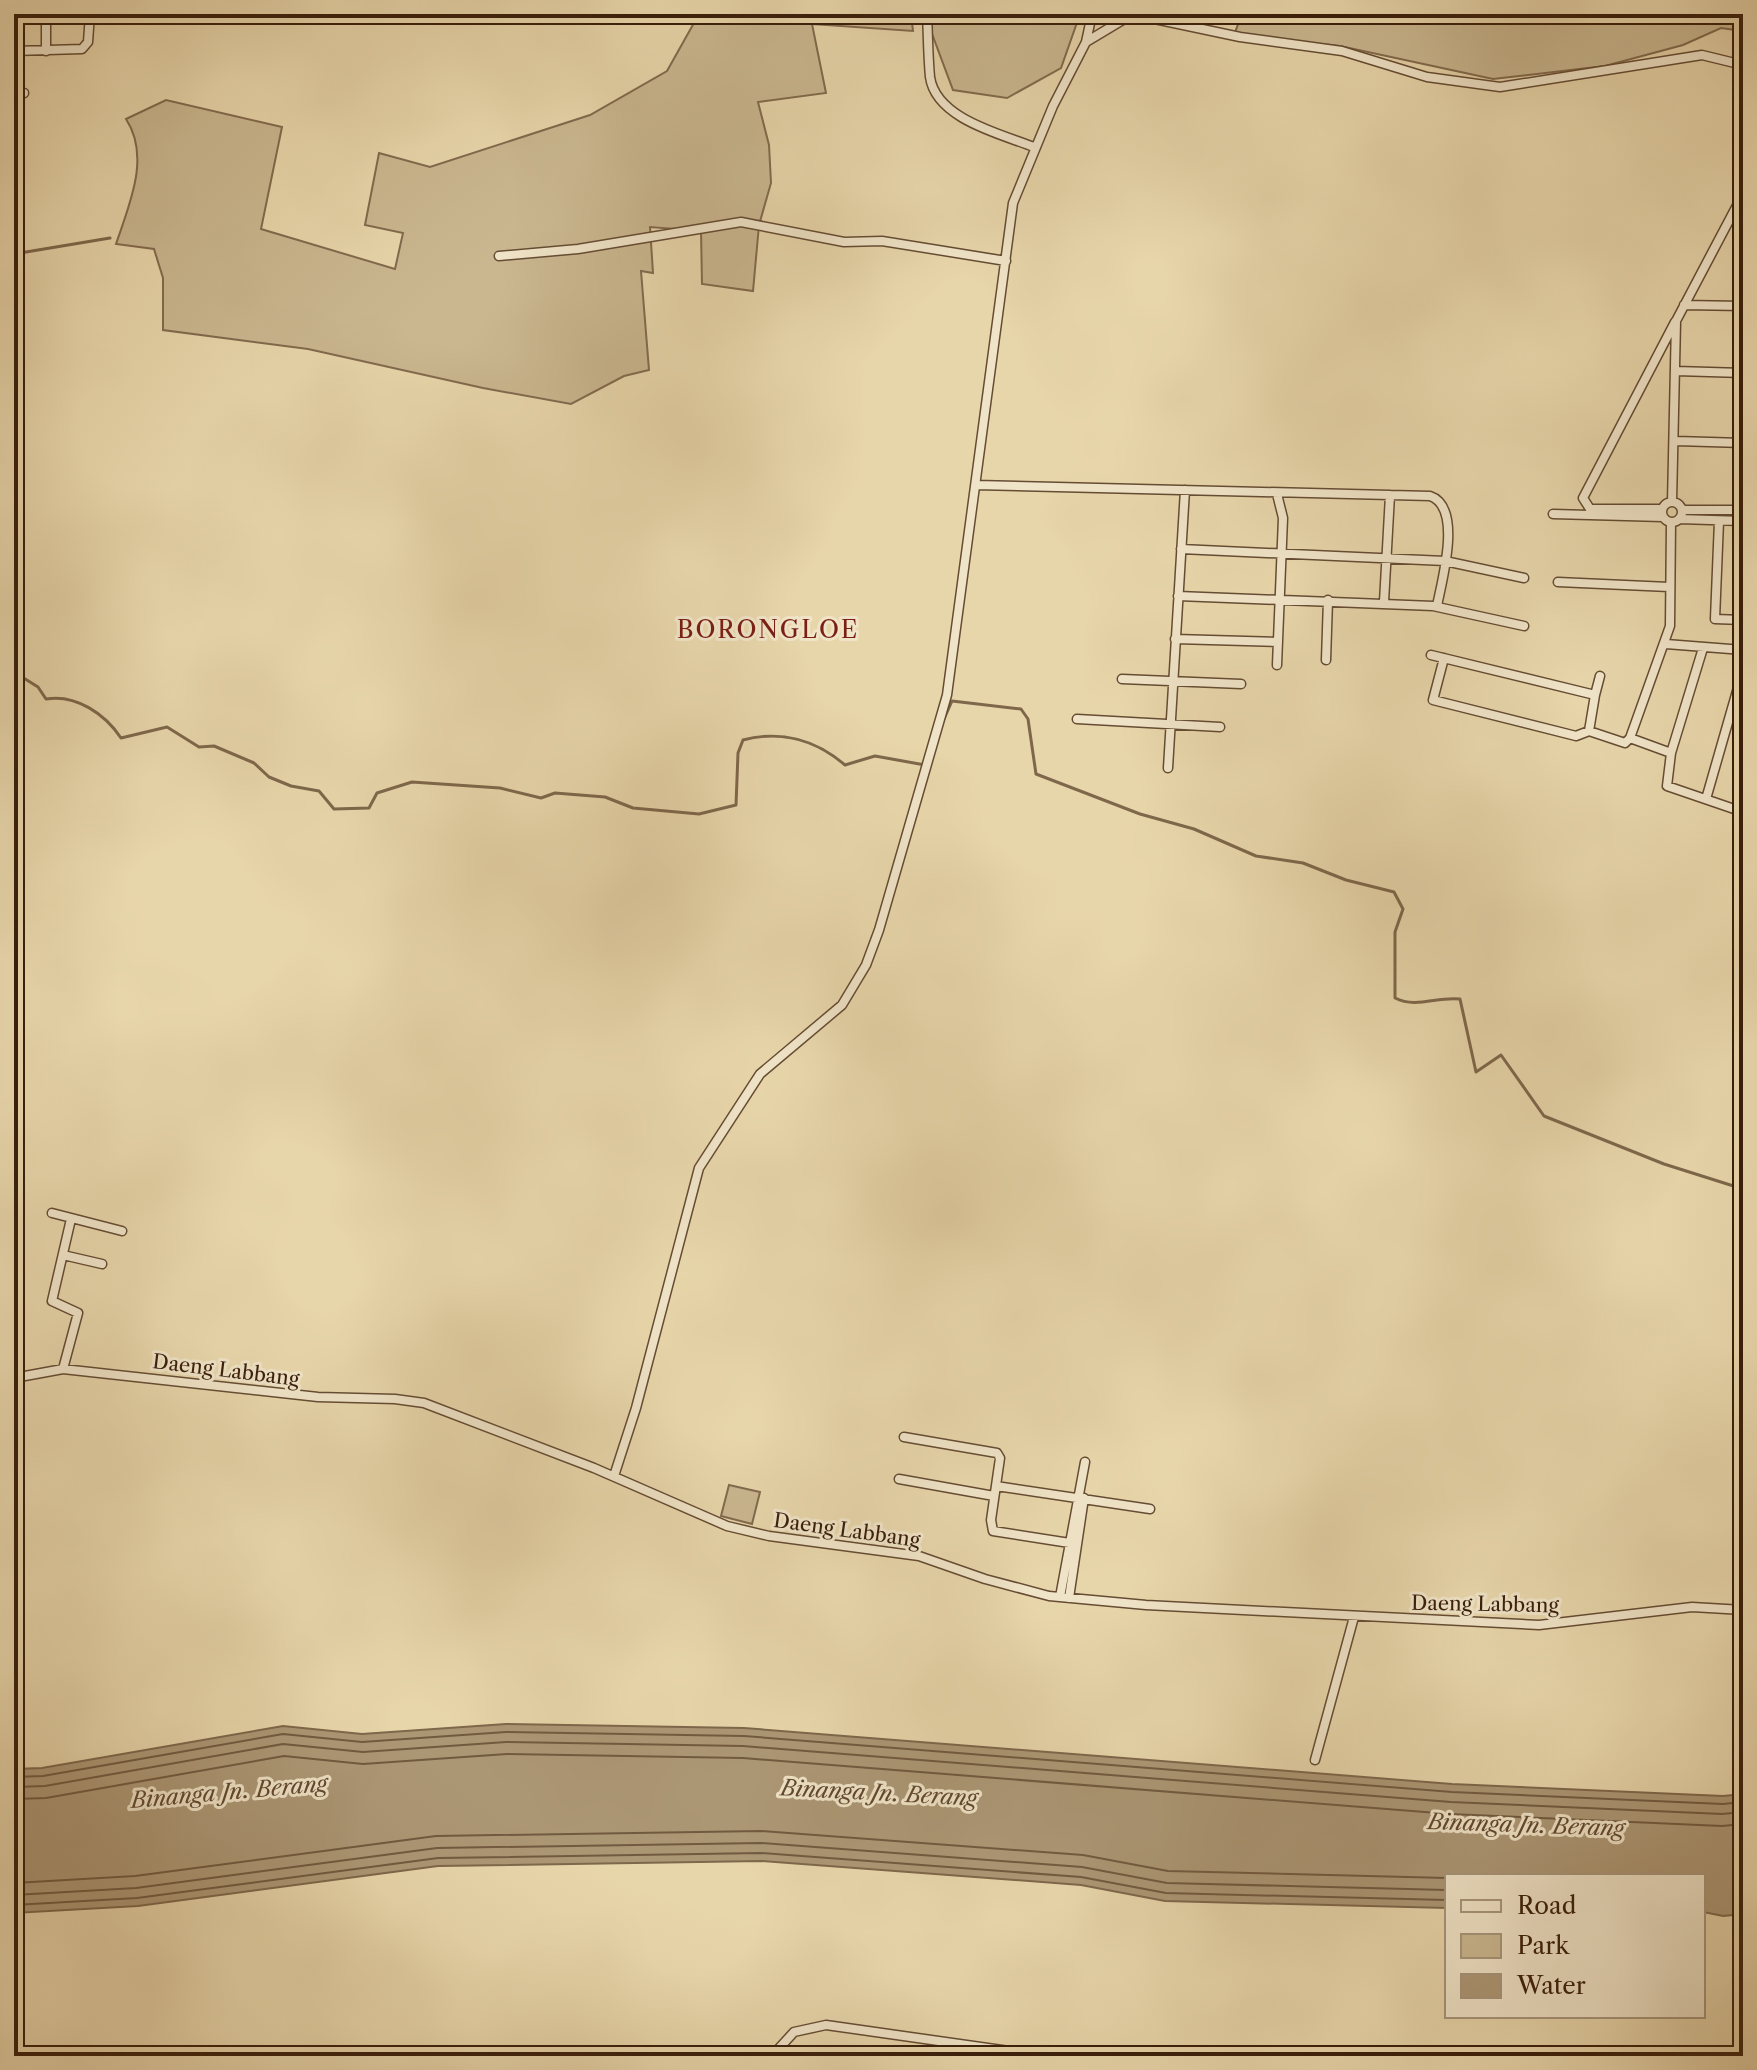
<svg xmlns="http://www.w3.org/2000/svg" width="1757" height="2070" font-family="'Libre Caslon Text',serif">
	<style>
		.green { fill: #cab790; stroke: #826a4e; stroke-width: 2 }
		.water { fill: #ac9775; stroke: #7e674b; stroke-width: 2 }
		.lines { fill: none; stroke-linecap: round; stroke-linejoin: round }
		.shore { stroke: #725a40; stroke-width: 2 }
		.stream { stroke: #7e674b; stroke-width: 3 }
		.minor-casing { stroke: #654c33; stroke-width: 11 }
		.minor { stroke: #f0e4c8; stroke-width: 8 }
		.labels { text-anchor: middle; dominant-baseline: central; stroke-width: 6; stroke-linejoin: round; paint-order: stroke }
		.street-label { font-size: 20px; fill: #391e0b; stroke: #f0e4c8 }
		.water-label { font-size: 22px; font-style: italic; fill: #614830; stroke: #f0e4c8 }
		.quarter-label { font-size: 24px; letter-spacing: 2px; fill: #7a1f14; stroke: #f0e4c8 }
	</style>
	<rect width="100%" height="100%" fill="#e8d6ab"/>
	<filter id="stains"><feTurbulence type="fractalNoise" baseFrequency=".0025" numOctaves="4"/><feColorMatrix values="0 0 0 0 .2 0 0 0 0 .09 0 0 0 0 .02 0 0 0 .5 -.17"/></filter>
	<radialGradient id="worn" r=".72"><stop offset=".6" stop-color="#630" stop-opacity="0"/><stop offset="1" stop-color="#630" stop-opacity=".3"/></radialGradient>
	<path class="green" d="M699 14H911L913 31 812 24 826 93 758 102 769 145 771 183 759 225 753 291 702 284 701 231 650 227 653 273 641 271 649 370 624 376 571 404 483 388 308 349 163 330V278L154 249 116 244C129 205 151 157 126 119L166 100 282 127 261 229 395 269 403 233 365 225 379 153 430 167 590 115 667 71Z
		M933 14H1080L1061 68 1007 98 953 90 928 23Z
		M1242 14H1411L1538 22 1583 14H1743V31L1721 28 1683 45 1605 66 1493 79 1340 46 1234 35Z
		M729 1485 760 1492 752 1524 721 1516Z"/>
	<path class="water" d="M506 1724 744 1728 1452 1784 1723 1796 1743 1794V1914L1723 1916 1703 1912V1876H1447V1908L1165 1901 1081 1885 762 1861 438 1866 138 1906 14 1913V1769L42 1768 283 1726 362 1734Z"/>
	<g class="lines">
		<path class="shore" d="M14 1777 43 1776 283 1734 362 1742 506 1732 744 1736 1452 1792 1723 1804 1743 1802
			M14 1787 45 1786 283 1744 363 1752 506 1742 743 1746 1451 1802 1722 1814 1743 1812
			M14 1799 46 1798 284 1756 363 1764 507 1754 743 1758 1450 1814 1722 1826 1743 1824
			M14 1883 135 1876 436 1836 761 1831 1083 1855 1168 1871 1447 1878
			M14 1895 136 1888 437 1848 761 1843 1082 1867 1167 1883 1447 1890
			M14 1905 137 1898 438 1858 761 1853 1081 1877 1166 1893 1447 1900"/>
		<path class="stream" d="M14 254 110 238
			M14 672 38 687 46 699C76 694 105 714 121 738L167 727 199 747 214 746 254 763 269 777 291 786 319 791 334 809 369 808 377 793 412 782 500 788 541 798 555 793 605 797 633 808 699 814 736 805 738 753 743 740C781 730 816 740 845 765L875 756 925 765
			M944 719 952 701 1021 709 1028 719 1036 774 1140 814 1194 829 1256 856 1303 863 1346 880 1394 892 1403 909 1395 932V998C1417 1009 1437 996 1460 999L1476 1072 1501 1055 1544 1116 1664 1164 1743 1189
			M1743 1198 1737 1219 1743 1221"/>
		<g class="minor-casing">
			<path id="minor" d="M46 14V51
				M234 14 235 19 240 14
				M927 14C928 34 928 56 930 77 936 119 1001 134 1034 147
				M1102 14 1150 18 1240 37 1342 51 1427 77 1500 87 1702 55 1743 65
				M1086 42 1126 18
				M14 51 82 49 88 42 90 14
				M14 93H24
				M14 137H16
				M499 256 578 249 741 222 844 242 882 241 1006 261
				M1684 305 1743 306
				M1676 371 1743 373
				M1676 441 1743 443
				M976 485 1430 496C1463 507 1442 580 1437 606
				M1277 494 1283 518 1277 665
				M1672 502 1676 321 1743 194
				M1662 512a10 10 0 1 1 20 0a10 10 0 1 1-20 0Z
				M1662 509H1590L1583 498 1675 322
				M1682 510H1743
				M1553 514 1663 517
				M1679 519 1743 521
				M1719 521 1715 619 1743 620
				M1671 522 1670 626 1630 738 1671 753
				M1181 549 1445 561 1524 578
				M1558 582 1669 587
				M1178 596 1433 606 1524 626
				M1384 602 1390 495
				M1175 639 1277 642
				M1666 644 1743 650
				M1703 648 1671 753 1667 786 1743 812
				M1431 655 1595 695 1589 731 1625 743 1630 738
				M1444 658 1433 700 1576 736 1589 731
				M1326 660 1328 600
				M1122 679 1241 684
				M1595 695 1600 676
				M1077 719 1220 727
				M1168 768 1185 490
				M1706 799 1743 670
				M52 1213 122 1231
				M63 1255 102 1264
				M63 1369 78 1313 52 1301 71 1219
				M14 1378 63 1369 318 1397 395 1399 424 1403 594 1468 727 1526 769 1536 919 1556 985 1579 1049 1596 1146 1605 1539 1625 1692 1607 1743 1610
				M904 1437 997 1453 1000 1458 991 1520 993 1531 1076 1544
				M614 1476 636 1408 699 1168 760 1074 842 1005 866 965 879 930 947 695 1013 203 1053 106 1086 42 1092 14
				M899 1479 994 1496
				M996 1486 1150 1509
				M1060 1597 1085 1462
				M1069 1598 1084 1498
				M1315 1760 1354 1617
				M772 2056 794 2032 826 2025 1009 2051 1068 2056"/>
		</g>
		<use href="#minor" class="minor"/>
	</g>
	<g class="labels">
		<g class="street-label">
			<text transform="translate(226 1370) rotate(7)">Daeng Labbang</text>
			<text transform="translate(847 1530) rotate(8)">Daeng Labbang</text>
			<text transform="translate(1485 1604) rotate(1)">Daeng Labbang</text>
		</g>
		<g class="water-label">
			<text transform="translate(229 1792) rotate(-5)">Binanga Jn. Berang</text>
			<text transform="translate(879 1793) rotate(3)">Binanga Jn. Berang</text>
			<text transform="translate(1526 1825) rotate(2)">Binanga Jn. Berang</text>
		</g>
		<g class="quarter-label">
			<text x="768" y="629">BORONGLOE</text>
		</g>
	</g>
	<rect width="1757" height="2070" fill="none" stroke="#e8d6ab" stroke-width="48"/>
	<rect x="16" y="16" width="1725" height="2038" fill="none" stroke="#391e0b" stroke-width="4"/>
	<rect x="24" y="24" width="1709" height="2022" fill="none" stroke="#391e0b" stroke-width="2"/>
	<rect x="1445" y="1874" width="260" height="144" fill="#f0e4c8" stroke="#a7957c" stroke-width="2"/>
	<rect x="1461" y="1900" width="40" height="12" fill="#f0e4c8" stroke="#a7957c" stroke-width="2"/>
	<text x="1517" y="1914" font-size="24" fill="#391e0b">Road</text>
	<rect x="1461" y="1934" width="40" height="24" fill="#cab790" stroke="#a7957c" stroke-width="2"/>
	<text x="1517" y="1954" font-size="24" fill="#391e0b">Park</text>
	<rect x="1461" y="1974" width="40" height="24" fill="#ac9775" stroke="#a7957c" stroke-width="2"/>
	<text x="1517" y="1994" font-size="24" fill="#391e0b">Water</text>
	<rect width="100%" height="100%" filter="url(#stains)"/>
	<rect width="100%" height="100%" fill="url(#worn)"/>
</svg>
